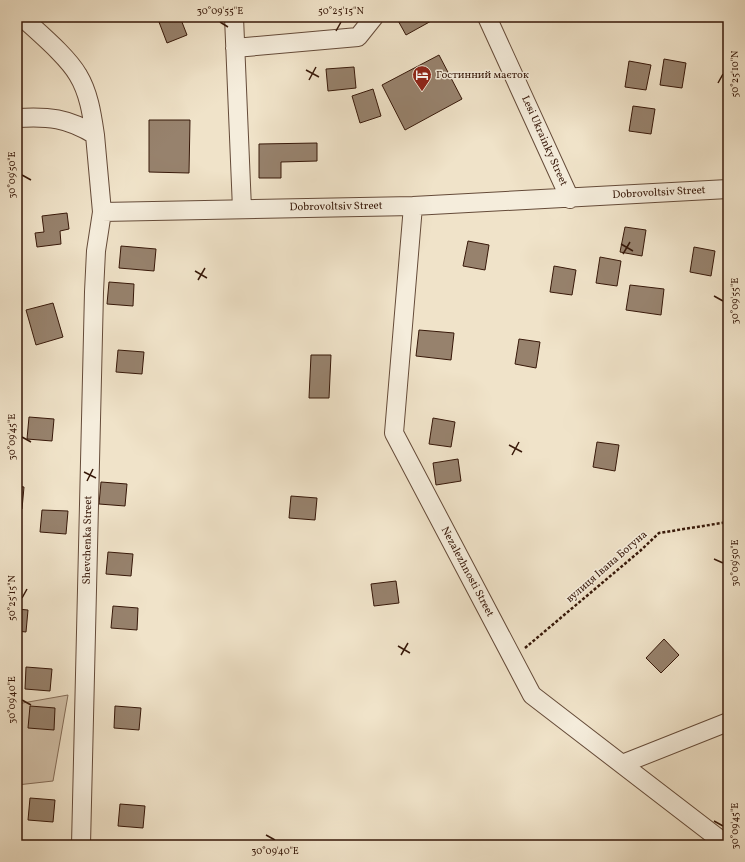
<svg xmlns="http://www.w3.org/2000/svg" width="745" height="862" font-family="Vollkorn,serif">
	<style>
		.green { fill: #d1c0a8; stroke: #846c58 }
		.building { fill: #97826d; stroke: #371809 }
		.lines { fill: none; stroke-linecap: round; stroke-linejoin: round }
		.minor-casing { stroke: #654b39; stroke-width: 20 }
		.path { stroke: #371809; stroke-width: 2.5; stroke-dasharray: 3 2; stroke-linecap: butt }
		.minor { stroke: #f5eddc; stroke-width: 18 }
		.ticks { fill: none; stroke: #371809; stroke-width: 1.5 }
		.labels { text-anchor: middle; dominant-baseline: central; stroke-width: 3; stroke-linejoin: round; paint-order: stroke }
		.poi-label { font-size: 11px; fill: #371809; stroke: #f5eddc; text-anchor: start }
		.street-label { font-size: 11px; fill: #371809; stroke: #f5eddc }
		.neatline { fill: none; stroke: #371809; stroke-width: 1.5 }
		.ticks-label { font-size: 10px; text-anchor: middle; fill: #371809 }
	</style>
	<rect width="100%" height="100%" fill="#f0e3c9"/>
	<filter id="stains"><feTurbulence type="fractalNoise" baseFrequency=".005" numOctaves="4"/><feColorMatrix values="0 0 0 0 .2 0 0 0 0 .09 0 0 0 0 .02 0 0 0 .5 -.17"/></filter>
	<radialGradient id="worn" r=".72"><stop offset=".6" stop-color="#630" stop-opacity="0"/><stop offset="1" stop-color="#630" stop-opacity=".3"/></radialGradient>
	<path class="green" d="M68 695 53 781 17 785V704Z"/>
	<path class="building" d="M171 17H180L187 35 167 43 159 22Z
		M396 17H431L433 20 406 35Z
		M439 55 462 99 405 130 382 85Z
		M664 59 686 63 682 88 660 85Z
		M629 61 651 65 646 90 625 87Z
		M354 67 356 88 328 91 326 69Z
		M373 89 381 116 360 123 352 96Z
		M633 106 655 109 651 134 629 131Z
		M149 120H190L189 173 149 172Z
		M317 143V161L281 162V178H259V144Z
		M67 213 69 229 60 231 61 244 37 247 35 233 44 232 42 216Z
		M625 227 646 230 642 256 620 252Z
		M468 241 489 245 485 270 463 266Z
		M121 246 156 249 154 271 119 268Z
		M694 247 715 251 711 276 690 272Z
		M600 257 621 261 617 286 596 283Z
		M554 266 576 270 572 295 550 292Z
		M109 282 134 284 133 306 107 304Z
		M630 285 664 289 661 315 626 310Z
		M53 303 63 337 36 345 26 310Z
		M419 330 454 333 451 360 416 356Z
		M519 339 540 342 536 368 515 364Z
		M118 350 144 352 142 374 116 372Z
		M311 355H331L329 398H309Z
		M29 417 54 419 52 441 27 439Z
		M433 418 455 422 451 447 429 444Z
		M597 442 619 445 615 471 593 467Z
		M458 459 461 481 436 485 433 463Z
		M101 482 127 484 125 506 99 504Z
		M17 486 24 487 22 509H17Z
		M291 496 317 498 315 520 289 518Z
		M42 510 68 511 66 534 40 532Z
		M108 552 133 554 131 576 106 574Z
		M396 581 399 603 374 606 371 584Z
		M113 606 138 608 137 630 111 628Z
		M17 609 28 610 26 632 17 631Z
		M664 639 679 655 661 673 646 658Z
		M26 667 52 669 50 691 25 689Z
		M30 706 55 708 54 730 28 728Z
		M115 706 141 708 139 730 114 728Z
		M30 798 55 800 53 822 28 820Z
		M120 804 145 806 143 828 118 826Z"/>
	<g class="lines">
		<g class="minor-casing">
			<path id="minor" d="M22 17C39 33 67 56 78 75 89 93 92 115 95 135
				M234 17 242 209
				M487 17 570 199
				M235 48 358 37 374 17
				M17 118C48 116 68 118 95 135L102 212 413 206 728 189
				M413 206 394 433 532 695 727 845
				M622 764 728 722
				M81 845 94 292 96 251 102 212"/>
		</g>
		<path class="path" d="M525 648 640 551 659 533 728 522"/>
		<use href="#minor" class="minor"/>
	</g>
	<path class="ticks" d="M220 22 228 27M336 31 341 22M306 70 319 77M309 80 316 67M718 83 723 74M22 175 31 180M621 244 633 251M623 254 630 242M195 271 207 278M198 280 205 268M714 296 723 301M22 437 31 442M509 445 522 452M512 455 519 442M84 472 96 478M87 481 93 469M714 559 723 563M22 598 27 589M398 646 410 653M401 655 408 643M22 700 31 705M714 821 723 826M266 835 275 840"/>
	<defs>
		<g id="hotel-pin" transform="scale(1)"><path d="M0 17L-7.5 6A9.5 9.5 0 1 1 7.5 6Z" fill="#8f2418" stroke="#f5eddc"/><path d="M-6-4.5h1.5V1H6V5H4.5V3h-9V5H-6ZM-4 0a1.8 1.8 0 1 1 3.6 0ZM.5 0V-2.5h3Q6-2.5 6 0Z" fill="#fff"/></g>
	</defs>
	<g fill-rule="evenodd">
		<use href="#hotel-pin" x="422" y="75"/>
	</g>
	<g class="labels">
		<g class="poi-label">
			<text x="436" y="75">Гостинний маєток</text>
		</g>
		<g class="street-label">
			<text transform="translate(544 141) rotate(66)">Lesi Ukrainky Street</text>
			<text transform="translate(659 193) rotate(-3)">Dobrovoltsiv Street</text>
			<text transform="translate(336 207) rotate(-1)">Dobrovoltsiv Street</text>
			<text transform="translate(88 540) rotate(-89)">Shevchenka Street</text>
			<text transform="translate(607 567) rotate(-41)">вулиця Івана Богуна</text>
			<text transform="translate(467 572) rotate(62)">Nezalezhnosti Street</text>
		</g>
	</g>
	<rect width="745" height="862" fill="none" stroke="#f0e3c9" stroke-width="44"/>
	<rect x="22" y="22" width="701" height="818" class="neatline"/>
	<g class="ticks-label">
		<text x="220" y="14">30°09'55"E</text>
		<text x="341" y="14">50°25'15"N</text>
		<text transform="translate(734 74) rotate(-90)" y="4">50°25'10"N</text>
		<text transform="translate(11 175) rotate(-90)" y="4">30°09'50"E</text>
		<text transform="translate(734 301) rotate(-90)" y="4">30°09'55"E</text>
		<text transform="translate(11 437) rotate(-90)" y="4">30°09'45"E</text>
		<text transform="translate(734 563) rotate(-90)" y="4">30°09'50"E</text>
		<text transform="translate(11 598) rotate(-90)" y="4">50°25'15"N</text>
		<text transform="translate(11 700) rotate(-90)" y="4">30°09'40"E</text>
		<text transform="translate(734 826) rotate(-90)" y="4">30°09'45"E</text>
		<text x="275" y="854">30°09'40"E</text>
	</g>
	<rect width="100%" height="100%" filter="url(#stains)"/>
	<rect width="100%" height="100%" fill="url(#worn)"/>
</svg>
